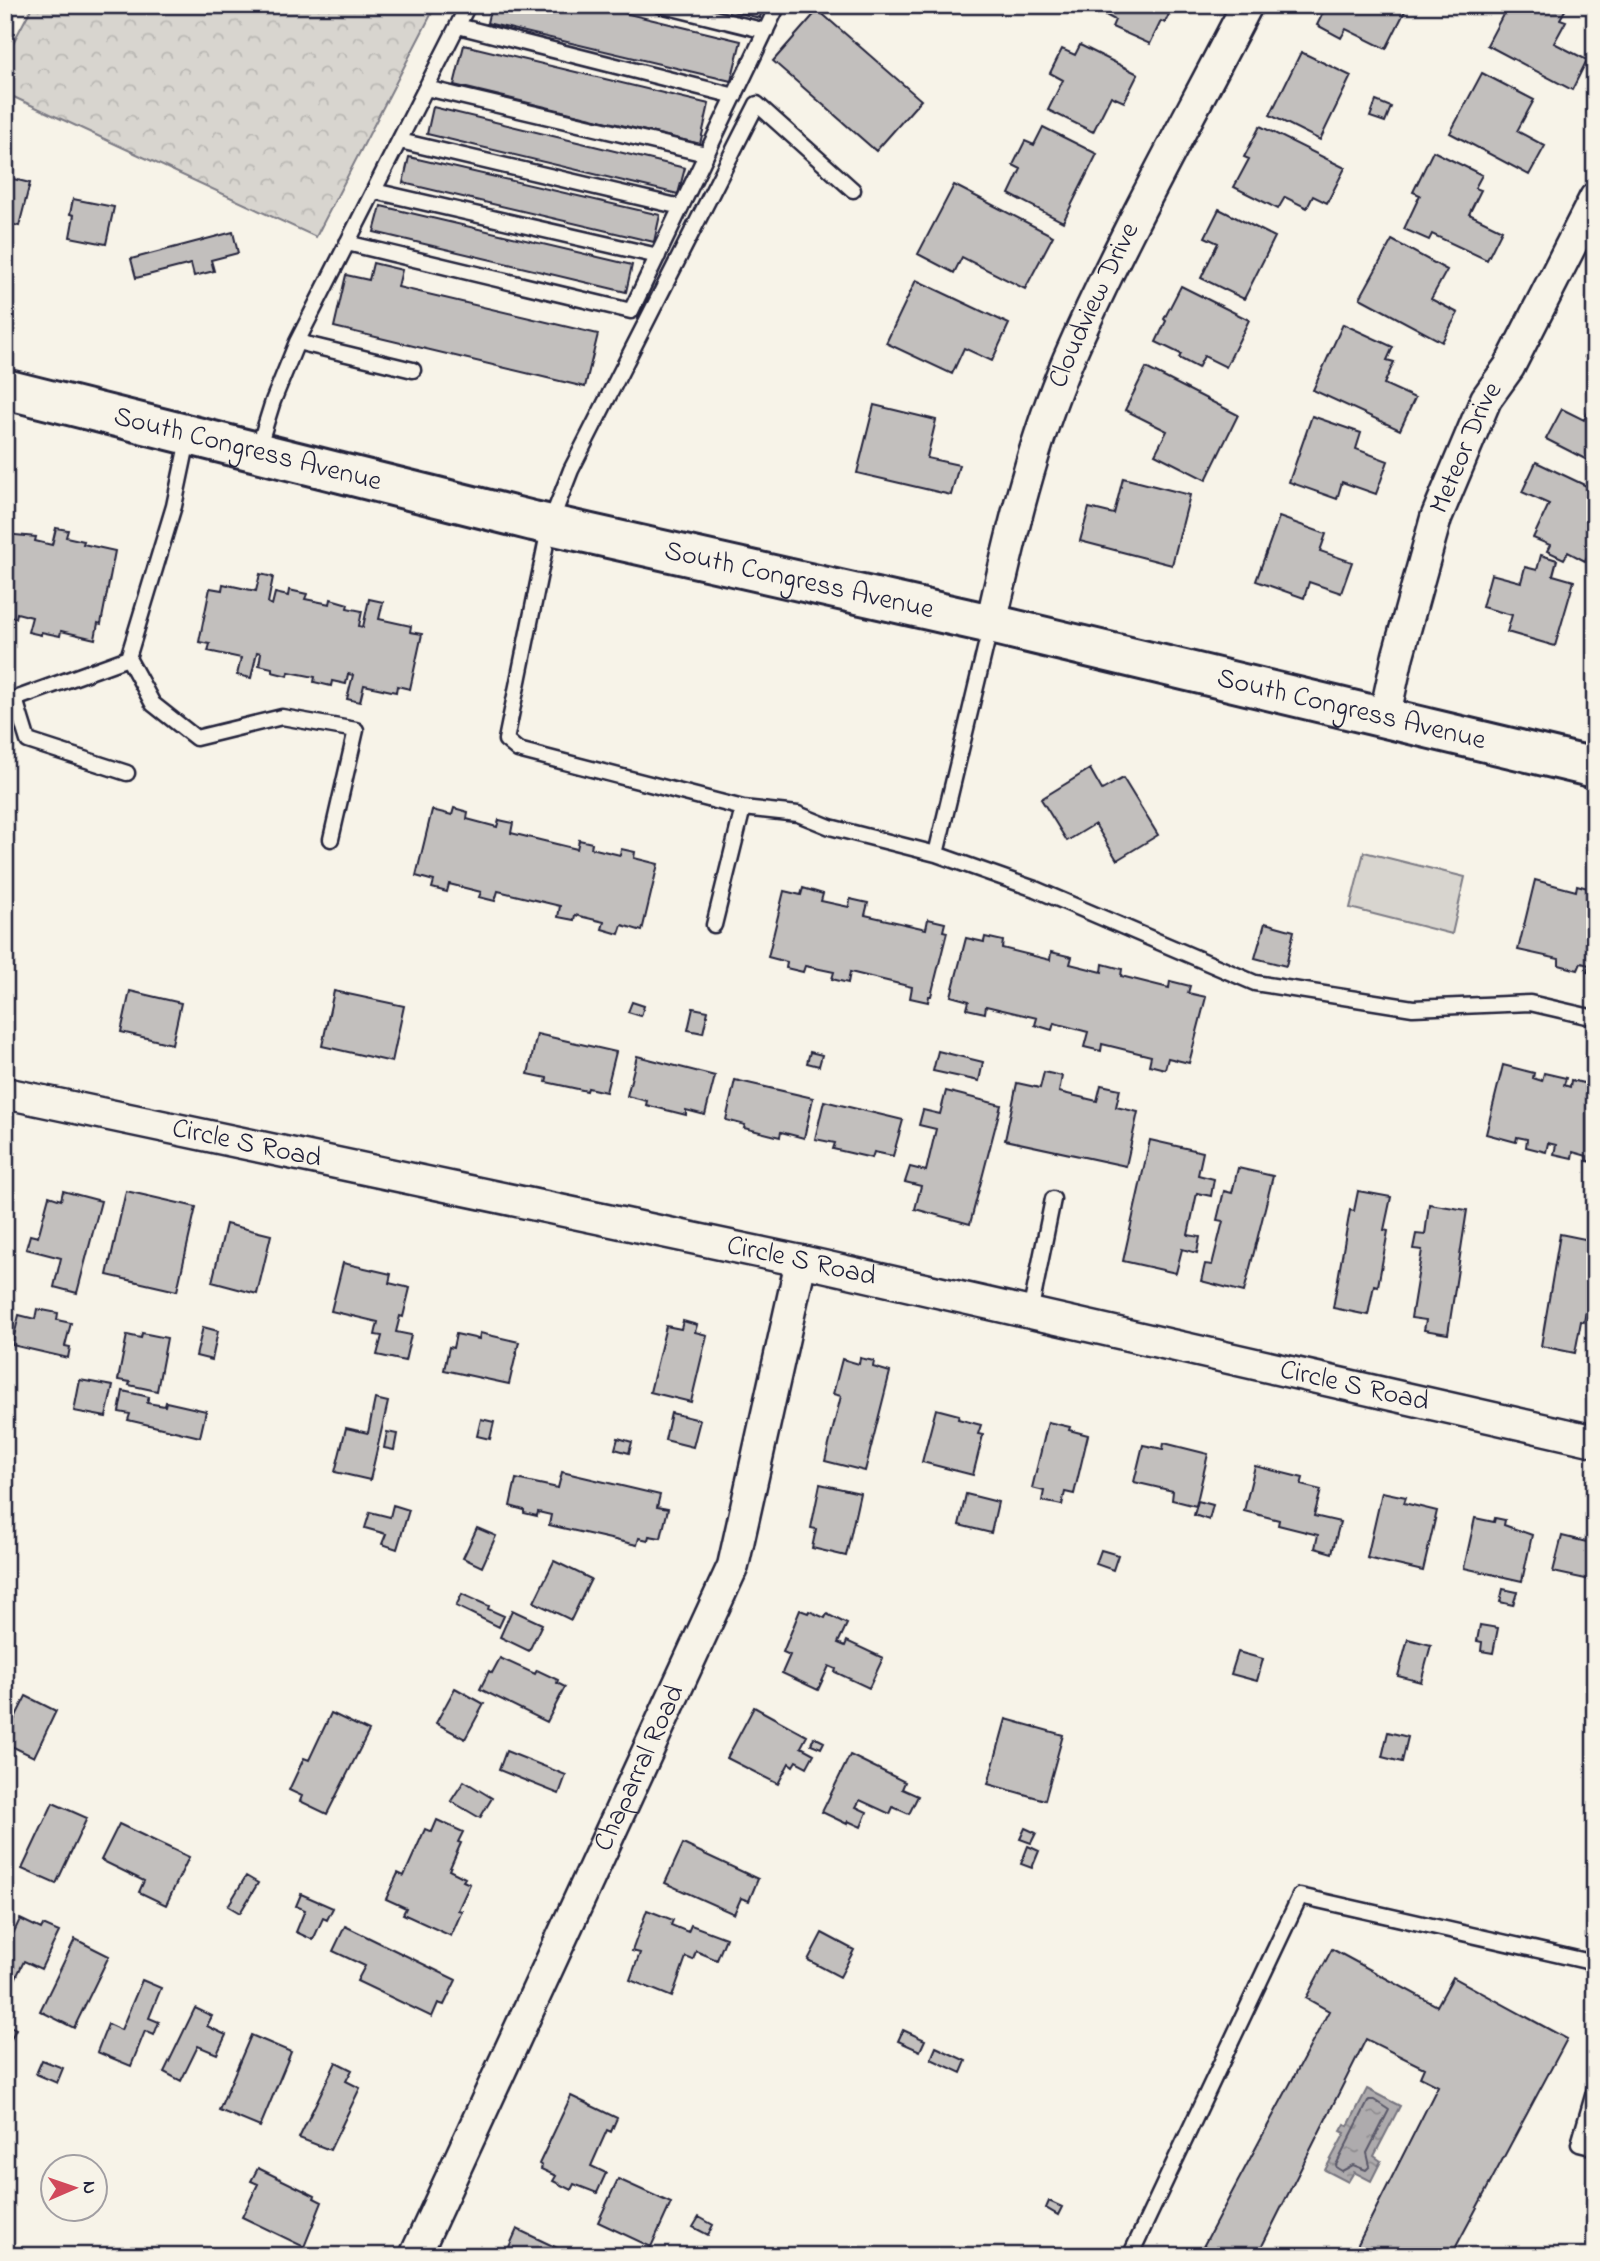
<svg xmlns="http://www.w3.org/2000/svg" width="1600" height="2261" font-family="'Indie Flower',sans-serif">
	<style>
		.forest { fill: url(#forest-crowns); stroke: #7d7c85; stroke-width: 2 }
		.pitch { fill: #d8d5cf; stroke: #7d7c85; stroke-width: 2 }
		.water { fill: url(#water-ripples); stroke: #76747f; stroke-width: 2 }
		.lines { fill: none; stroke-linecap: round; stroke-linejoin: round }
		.shore { stroke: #5a5969; stroke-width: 2 }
		.building { fill: #c2bfbd; stroke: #22223b; stroke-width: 2 }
		.service-casing { stroke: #22223b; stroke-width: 19 }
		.minor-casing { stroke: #22223b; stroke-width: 35 }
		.primary-casing { stroke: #22223b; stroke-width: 44 }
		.service { stroke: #f7f3e8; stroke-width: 14 }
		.minor { stroke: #f7f3e8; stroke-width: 30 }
		.primary { stroke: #f7f3e8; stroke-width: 38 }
		.labels { text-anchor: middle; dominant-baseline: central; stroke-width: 5; stroke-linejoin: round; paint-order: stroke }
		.street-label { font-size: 28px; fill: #22223b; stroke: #f7f3e8 }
	</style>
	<defs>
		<pattern id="forest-crowns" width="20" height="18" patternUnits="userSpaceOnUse" patternTransform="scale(1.75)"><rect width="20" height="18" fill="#d8d5cf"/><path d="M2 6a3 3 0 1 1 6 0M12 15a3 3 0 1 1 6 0" fill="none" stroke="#b9b7b3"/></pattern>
		<pattern id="water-ripples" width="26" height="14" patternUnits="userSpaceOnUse" patternTransform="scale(1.75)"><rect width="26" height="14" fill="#aeabad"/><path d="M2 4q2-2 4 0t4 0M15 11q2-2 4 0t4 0" fill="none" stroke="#8d8b8e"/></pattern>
	</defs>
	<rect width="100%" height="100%" fill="#f7f3e8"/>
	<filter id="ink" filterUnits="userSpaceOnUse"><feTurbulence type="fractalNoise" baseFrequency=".0143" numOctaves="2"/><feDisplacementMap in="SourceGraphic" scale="14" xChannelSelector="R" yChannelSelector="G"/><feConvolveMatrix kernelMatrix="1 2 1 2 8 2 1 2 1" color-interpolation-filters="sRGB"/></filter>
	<g filter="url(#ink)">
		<path class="forest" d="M33 5H436L316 237 5 93V58Z"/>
		<path class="pitch" d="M1364 852 1465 877 1452 934 1350 908Z"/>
		<path class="water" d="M1367 2089 1400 2106 1374 2156 1381 2161 1371 2181 1354 2172 1348 2182 1325 2170 1345 2133 1341 2131 1345 2124 1348 2126Z"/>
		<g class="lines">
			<path class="shore" d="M1369 2100H1374L1389 2110 1367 2153 1370 2166 1366 2170 1353 2165 1342 2171 1337 2168 1336 2165Z"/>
		</g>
		<path class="building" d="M491 5H591L741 41 731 81 487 23Z
			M708 5H763L760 18Z
			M1087 5H1173L1165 23 1161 21 1150 44 1112 27 1115 20Z
			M1327 5H1408L1386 49 1346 29 1341 38 1317 25Z
			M1508 5 1567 7 1560 19 1566 21 1554 43 1587 60 1572 90 1487 45Z
			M818 10 921 100 876 151 773 61Z
			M464 45 709 104 700 144 454 85Z
			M1080 45 1138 74 1124 102 1111 96 1093 132 1048 110 1063 80 1050 73 1062 49 1075 55Z
			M1301 52 1351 76 1320 140 1270 115Z
			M1482 73 1534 100 1517 131 1545 146 1529 175 1450 133Z
			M1376 101 1391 107 1385 122 1370 117Z
			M433 107 685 168 678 194 427 134Z
			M1260 126 1345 168 1327 203 1313 196 1307 208 1285 197 1278 209 1234 187 1249 159 1244 157Z
			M1043 127 1097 154 1063 222 1009 194 1021 169 1013 165 1025 141 1034 145Z
			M1433 151 1482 175 1475 188 1481 190 1469 214 1502 230 1487 260 1432 234 1429 240 1404 229 1420 195 1413 192Z
			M409 157 660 215 654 242 403 183Z
			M5 177 30 183 19 226 5 223Z
			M954 185 1053 236 1025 289 962 257 954 273 918 254Z
			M73 199 114 207 106 244 70 237 74 215 70 214Z
			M381 206 632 265 626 292 374 232Z
			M1219 209 1275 237 1244 299 1201 278 1218 243 1205 237Z
			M233 232 238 253 211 260 214 271 194 276 191 264 136 278 131 259Z
			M1392 240 1447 270 1431 299 1458 313 1442 342 1360 298Z
			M373 263 402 270 398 287 598 334 585 387 334 327 346 275 369 280Z
			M916 280 1009 324 992 361 964 348 952 374 886 343Z
			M1181 286 1249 320 1226 367 1204 356 1198 368 1179 358 1181 354 1156 342 1166 321 1164 319Z
			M1343 324 1393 347 1387 360 1394 362 1384 384 1415 398 1400 430 1313 390Z
			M1595 336V362L1585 357Z
			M1146 368 1238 415 1206 480 1155 454 1167 431 1125 410Z
			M874 405 936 420 927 458 959 465 951 495 857 473Z
			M1562 409 1584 420 1588 412 1595 416V464L1546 439Z
			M1312 416 1361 433 1356 449 1388 461 1376 494 1342 482 1337 499 1289 482Z
			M1536 462 1595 490V539L1585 561 1568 552 1564 559 1547 551 1550 545 1533 538 1549 504 1522 492Z
			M1123 478 1190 495 1172 565 1080 541 1089 508 1114 514Z
			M1279 517 1326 534 1320 551 1352 562 1341 593 1309 582 1304 598 1256 581Z
			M56 528 68 530 66 537 84 541 83 544 115 551 101 624 98 623 95 639 61 631 60 636 41 632V635L28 632 32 617 17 613 16 618 5 615V534L36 537 35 541 52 545Z
			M1541 555 1557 560 1553 575 1574 581 1555 646 1507 632 1512 615 1482 607 1491 574 1521 582 1525 567 1537 570Z
			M260 574 273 577 268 603 272 605 275 593 288 596 289 590 307 594 305 599 330 604 331 599 348 604 347 608 362 611 359 626 363 627 369 599 383 602 379 619 411 626 410 632 422 634 410 689 397 686 396 692 364 685 360 702 347 699 353 675 348 674 346 684 332 681 331 686 314 682 315 677 289 672 288 676 272 672V668L259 665 261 653 257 652 251 678 237 675 241 658 208 651 210 644 199 642 210 588 222 590 223 584 256 591Z
			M1090 769 1102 790 1123 778 1158 835 1117 860 1095 824 1067 841 1041 799Z
			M454 808 468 812 467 819 497 827 499 820 513 823 511 833 577 849 579 840 592 843 591 848 620 855 621 849 635 852 634 858 658 864 642 931 622 925 619 934 602 929 604 922 575 915 574 920 558 917 560 906 498 891 495 901 479 897 481 892 449 884 447 892 432 888 434 881 416 876 432 810 452 815Z
			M1535 880 1576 891 1577 885 1595 890V974L1587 972 1589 965 1581 963 1578 970 1559 965V959L1518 950Z
			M803 888 823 894 821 901 849 907 850 899 868 903 865 915 926 929 928 919 945 923 943 931 947 932 931 996H929L928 1002 910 998 912 987 850 972 848 983 832 979 834 972 805 966 803 972 786 968 787 962 768 957 784 891 801 895Z
			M1265 923 1294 931 1286 966 1255 958Z
			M985 937 1003 941 1002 948 1050 960 1051 952 1072 957 1070 964 1102 972 1103 964 1122 969 1121 976 1169 988 1170 981 1190 986 1188 993 1206 997 1189 1063 1168 1058 1165 1069 1149 1065 1151 1056 1102 1044 1101 1051 1084 1047 1088 1032 1054 1023 1052 1030 1035 1025 1037 1018 986 1006 985 1013 967 1009 969 1001 951 996 966 938 984 942Z
			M130 991 181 1003 172 1044 121 1032Z
			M334 991 404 1006 392 1062 322 1046Z
			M632 1002 644 1006 641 1016 628 1012Z
			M693 1008 708 1011 703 1033 688 1030Z
			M537 1034 616 1052 606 1092 588 1088 587 1091 546 1082 547 1078 528 1074Z
			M938 1051 983 1062 979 1081 933 1071Z
			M810 1052 822 1055 819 1066 807 1063Z
			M637 1056 715 1076 705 1115 686 1110V1115L646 1105 647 1101 627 1096Z
			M1503 1065 1534 1073 1533 1078 1542 1081 1544 1073 1566 1078 1564 1085 1570 1087 1571 1080 1592 1085 1590 1091 1595 1093V1162L1587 1161V1156L1573 1152 1572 1158 1554 1154 1556 1145 1548 1143 1546 1152 1526 1147 1527 1139 1517 1137 1516 1142 1486 1134Z
			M1044 1072 1062 1076 1059 1092 1097 1101 1101 1085 1120 1089 1116 1107 1138 1112 1126 1166 1005 1140 1017 1083 1040 1088Z
			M735 1080 813 1098 804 1138 781 1132 780 1137 744 1128 745 1125 726 1120Z
			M946 1091 1001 1105 970 1224 915 1209 921 1186 905 1182 910 1167 926 1171 936 1129 919 1125 923 1110 940 1114Z
			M824 1101 903 1120 893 1156 874 1152 872 1158 833 1149 835 1143 815 1139Z
			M1150 1140 1203 1152 1198 1175 1214 1179 1211 1196 1197 1193 1188 1235 1200 1237 1197 1253 1182 1249 1176 1273 1123 1261Z
			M1238 1168 1273 1176 1244 1292 1201 1281 1205 1264 1212 1265 1223 1221 1217 1220 1224 1191 1232 1193Z
			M63 1191 101 1201 77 1293 54 1287 61 1258 26 1249 30 1235 38 1237 49 1196 61 1200Z
			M126 1191 196 1207 177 1291 107 1275Z
			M1358 1191 1391 1197 1384 1230 1388 1231 1378 1286 1374 1285 1368 1315 1333 1308 1350 1210 1354 1211Z
			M1429 1204 1467 1210 1448 1334 1424 1330 1426 1320 1411 1318 1422 1250 1413 1249 1416 1234 1425 1235Z
			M226 1224 271 1235 257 1294 212 1282Z
			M1560 1234 1595 1241 1594 1268 1584 1322 1581 1321 1575 1353 1541 1346Z
			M343 1263 391 1274 389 1283 410 1288 403 1317 400 1316 396 1332 411 1335 405 1361 377 1355 382 1336 375 1335 378 1322 331 1311Z
			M37 1309 58 1313 57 1320 71 1323 65 1346 70 1347 68 1358 12 1345 19 1315 35 1319Z
			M683 1321 697 1325 695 1332 707 1335 691 1402 650 1392 666 1326 681 1329Z
			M203 1327 218 1331 212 1360 196 1356Z
			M142 1333 167 1338 157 1391 129 1385 130 1382 118 1380 127 1335 141 1338Z
			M480 1333 519 1342 509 1384 444 1370 449 1347 453 1348 456 1334 479 1339Z
			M860 1358 874 1361 873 1367 890 1372 865 1471 825 1461 841 1396 833 1394 842 1359 859 1364Z
			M80 1380 113 1386 106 1417 74 1411Z
			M123 1391 149 1397 147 1403 165 1406 166 1402 206 1411 200 1437 128 1420 130 1414 119 1412Z
			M375 1399 388 1402 370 1480 335 1472 346 1428 368 1433Z
			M936 1409 959 1415 958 1419 981 1425 978 1434 983 1435 973 1475 922 1462Z
			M671 1413 700 1420 693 1447 665 1440Z
			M481 1419 494 1422 490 1439 477 1436Z
			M1048 1422 1070 1427 1069 1430 1088 1435 1074 1494 1065 1492 1062 1505 1042 1501 1044 1491 1032 1488Z
			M387 1432 397 1434 394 1450 384 1448Z
			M618 1438 632 1442 629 1453 615 1449Z
			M1164 1443 1208 1454 1196 1506 1172 1500 1173 1491 1134 1482 1143 1445 1163 1449Z
			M1255 1466 1303 1478 1301 1485 1321 1490 1314 1516 1340 1522 1332 1553 1315 1548 1318 1535 1278 1525 1279 1520 1244 1511Z
			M562 1472 660 1495 657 1507 668 1509 661 1538 649 1536 648 1540 639 1538 637 1545 549 1525 551 1515 538 1512 537 1516 524 1513V1510L510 1506 516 1479 558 1488Z
			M820 1484 860 1493 846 1556 812 1548 816 1529 811 1528Z
			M1382 1492 1406 1497 1404 1503 1437 1511 1423 1571 1367 1558Z
			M966 1494 998 1502 991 1533 959 1525Z
			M1198 1501 1213 1505 1209 1520 1194 1515Z
			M393 1505 409 1510 397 1549 382 1544 386 1534 365 1528 370 1512 390 1517Z
			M1475 1518 1494 1522 1495 1518 1505 1520 1504 1525 1532 1535 1522 1581 1464 1568Z
			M477 1528 496 1536 482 1567 463 1558Z
			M1562 1536 1595 1544V1581L1553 1572Z
			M1101 1550 1118 1555 1113 1570 1096 1564Z
			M554 1561 591 1579 571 1620 534 1602Z
			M1503 1589 1517 1592 1513 1605 1500 1602Z
			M462 1594 489 1606 488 1609 504 1616 499 1627 456 1606Z
			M512 1610 542 1624 529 1651 500 1637Z
			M800 1610 808 1613 809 1611 825 1618 827 1614 847 1624 838 1643 845 1646 847 1641 883 1658 869 1688 835 1672 836 1669 829 1666 818 1690 782 1673 790 1655 783 1652Z
			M1480 1625 1498 1628 1493 1653 1481 1651 1482 1642 1477 1641Z
			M1408 1639 1431 1645 1421 1682 1398 1676Z
			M1238 1652 1263 1659 1257 1681 1231 1674Z
			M500 1658 535 1674 537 1670 558 1680 557 1683 565 1687 547 1722 480 1689 489 1671 492 1673Z
			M455 1688 484 1704 465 1739 436 1723Z
			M26 1696 56 1711 34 1757 5 1743V1738Z
			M754 1707 807 1736 801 1747 814 1754 807 1767 796 1761 793 1766 789 1763 778 1784 727 1758Z
			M331 1713 369 1731 327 1814 300 1801 302 1796 289 1790 304 1758 309 1760Z
			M1006 1719 1063 1735 1045 1800 988 1784Z
			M1388 1732 1408 1737 1402 1762 1382 1757Z
			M814 1737 824 1742 821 1748 811 1744Z
			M506 1751 566 1775 559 1794 499 1770Z
			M850 1755 905 1782 902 1789 918 1796 909 1814 893 1807 890 1814 860 1800 856 1807 867 1812 861 1827 848 1821 847 1824 822 1812Z
			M464 1781 492 1798 480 1818 451 1801Z
			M53 1803 87 1818 56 1884 22 1869Z
			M437 1820 463 1832 458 1842 461 1843 449 1870 465 1878 463 1881 470 1884 458 1910 462 1911 451 1936 403 1914 406 1908 386 1899 398 1873 404 1876 425 1829 432 1832Z
			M119 1824 189 1857 166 1905 139 1892 144 1881 101 1860Z
			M1025 1828 1036 1833 1031 1843 1020 1839Z
			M683 1844 758 1879 749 1901 741 1898 734 1914 665 1883Z
			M1028 1846 1039 1851 1032 1868 1021 1864Z
			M246 1876 258 1883 240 1913 228 1906Z
			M301 1894 333 1908 327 1920 323 1918 313 1940 296 1932 305 1910 296 1906Z
			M647 1910 673 1920 671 1925 688 1932 691 1925 726 1938 717 1960 696 1951 693 1960 686 1957 672 1997 630 1980 640 1953 632 1951Z
			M20 1919 41 1929 43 1925 59 1932 41 1969 24 1961 5 2000V1951Z
			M345 1926 456 1980 444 2005 438 2003 432 2017 357 1981 365 1966 333 1951Z
			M822 1933 854 1950 840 1977 808 1960Z
			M75 1939 109 1956 74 2028 40 2011Z
			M1332 1949 1437 2006 1453 1977 1567 2039 1451 2256H1352L1438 2086 1420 2077 1424 2068 1366 2039 1257 2256H1198L1329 2011 1306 1998Z
			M142 1980 161 1988 149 2018 159 2022 154 2035 145 2031 131 2066 97 2052 108 2024 121 2030Z
			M195 2008 212 2016 207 2026 226 2035 217 2054 198 2046 181 2081 164 2072Z
			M5 2024 16 2029 8 2045 5 2044Z
			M903 2030 925 2040 920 2051 898 2041Z
			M251 2035 291 2052 260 2127 219 2110Z
			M936 2047 966 2061 961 2073 931 2059Z
			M42 2060 63 2068 57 2083 36 2074Z
			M336 2062 352 2070 346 2081 360 2088 330 2150 299 2138Z
			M571 2096 617 2118 611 2132 607 2130 591 2166 606 2173 597 2193 574 2184 571 2190 553 2181 556 2176 541 2169 542 2166 539 2164Z
			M258 2168 315 2196 314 2198 322 2202 304 2247 242 2217 258 2184 251 2181Z
			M618 2179 671 2203 651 2247 598 2222Z
			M1049 2201 1062 2207 1058 2215 1046 2208Z
			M699 2217 713 2225 708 2235 693 2227Z
			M517 2229 574 2256H505Z"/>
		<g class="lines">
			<g class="service-casing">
				<path id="service" d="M660 5 766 31
					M458 26 735 96
					M426 88 706 154
					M400 141 681 207
					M853 190 757 104 571 470 550 524 506 740 518 750 743 808 798 814 830 827 936 854 1035 889 1255 983 1413 1008 1530 1003 1595 1018
					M374 191 658 256
					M347 243 631 311 778 5
					M297 342 413 370
					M258 449 273 401 297 342 468 5
					M128 658 174 506 189 435
					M5 699H15L128 658 153 704 196 738 282 717 356 730 331 839
					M15 699 28 741 127 773
					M936 854 991 624
					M714 925 743 808
					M1030 1313 1053 1199
					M1595 2089 1579 2144 1595 2148
					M1130 2256 1300 1896 1595 1963"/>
			</g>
			<g class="minor-casing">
				<g id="minor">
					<path id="s1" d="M991 624C1011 535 1032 444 1068 360 1120 240 1187 122 1247 5"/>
					<path id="s2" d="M1384 719 1398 655 1436 518 1486 399 1509 367 1595 198"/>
					<path id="s3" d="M5 1093 801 1261 1595 1441"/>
					<path id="s4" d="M415 2256 733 1566 801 1261"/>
				</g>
			</g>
			<g class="primary-casing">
				<g id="primary">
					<path id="s5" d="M5 389 533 521 991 624 1595 768"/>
				</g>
			</g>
			<use href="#service" class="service"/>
			<use href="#minor" class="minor"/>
			<use href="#primary" class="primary"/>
		</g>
	</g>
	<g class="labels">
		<g class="street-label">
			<text stroke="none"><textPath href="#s1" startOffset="336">Cloudview Drive</textPath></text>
			<text stroke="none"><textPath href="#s5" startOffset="250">South Congress Avenue</textPath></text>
			<text stroke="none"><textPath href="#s2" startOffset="284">Meteor Drive</textPath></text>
			<text stroke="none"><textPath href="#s5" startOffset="817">South Congress Avenue</textPath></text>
			<text stroke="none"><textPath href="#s5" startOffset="1384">South Congress Avenue</textPath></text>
			<text stroke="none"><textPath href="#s3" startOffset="247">Circle S Road</textPath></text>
			<text stroke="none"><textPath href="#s3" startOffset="814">Circle S Road</textPath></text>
			<text stroke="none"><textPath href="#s3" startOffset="1381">Circle S Road</textPath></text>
			<text stroke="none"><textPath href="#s4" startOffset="537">Chaparral Road</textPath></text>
		</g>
	</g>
	<rect width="1600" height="2261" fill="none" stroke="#f7f3e8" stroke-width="28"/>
	<rect x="14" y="14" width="1572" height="2233" fill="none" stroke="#22223b" stroke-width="2.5" filter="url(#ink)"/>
	<g transform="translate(74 2188) rotate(88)"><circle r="33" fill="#f7f3e8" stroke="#a29fa3" stroke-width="2"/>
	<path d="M0-5L12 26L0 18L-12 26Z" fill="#d1495b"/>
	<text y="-10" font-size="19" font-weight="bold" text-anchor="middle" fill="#22223b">N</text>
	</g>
</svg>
